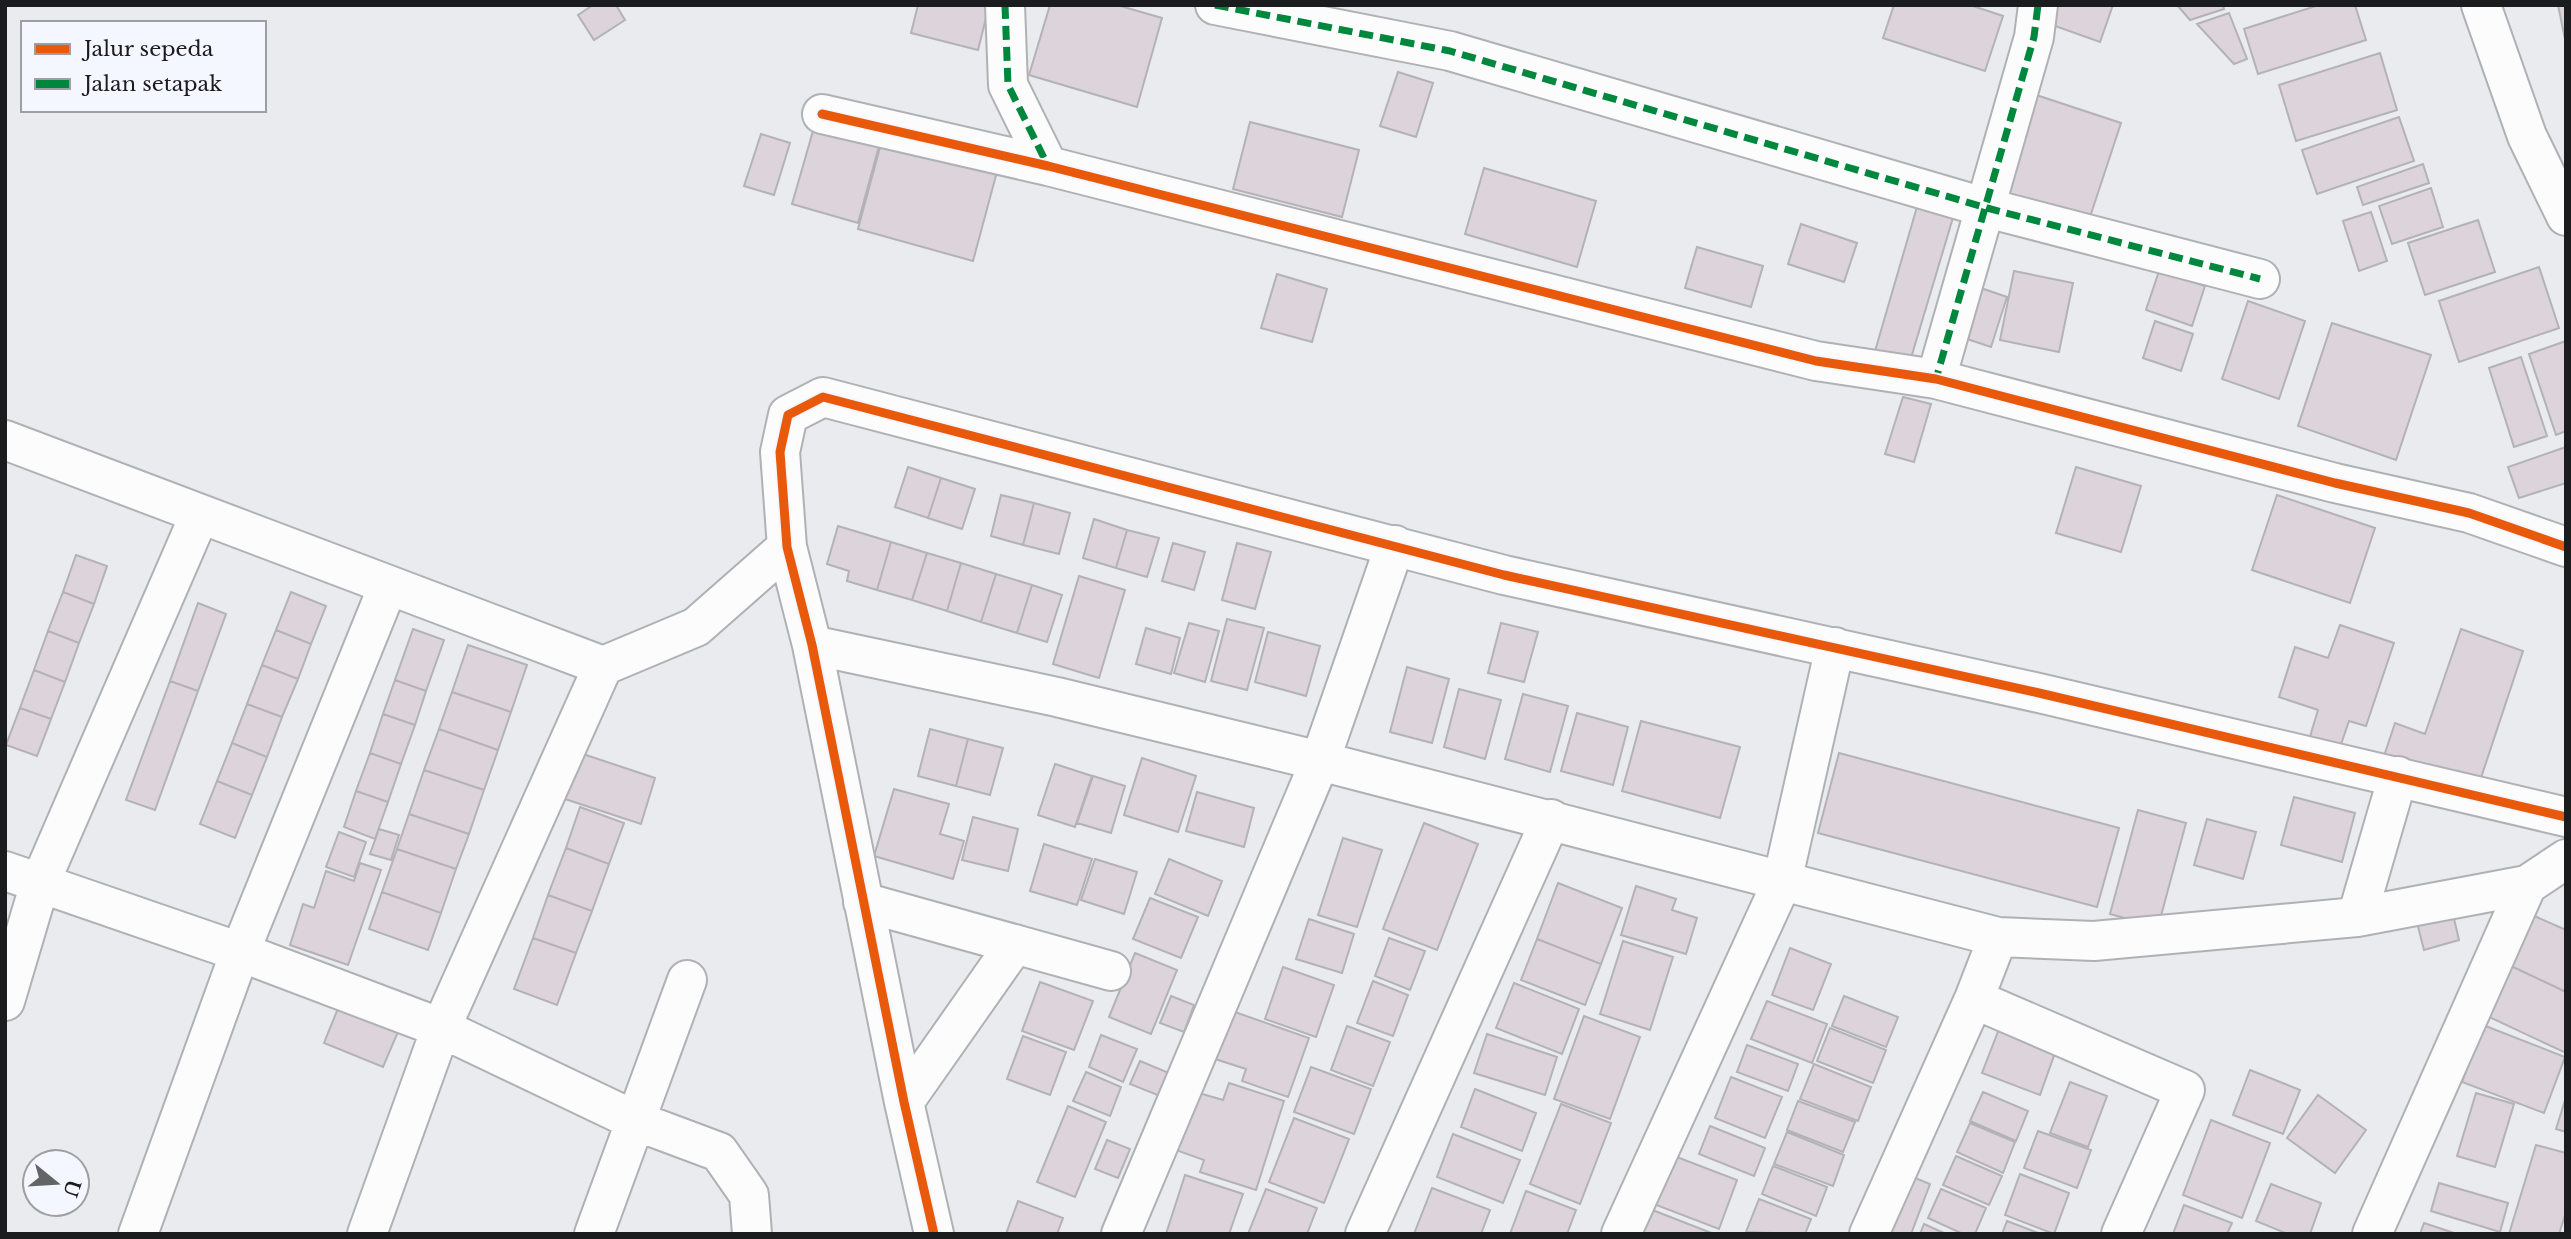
<svg xmlns="http://www.w3.org/2000/svg" width="2571" height="1239" font-family="'Libre Baskerville',serif">
	<style>
		.building { fill: #ddd4db; stroke: #b3b2b4; stroke-width: 2 }
		.lines { fill: none; stroke-linecap: round; stroke-linejoin: round }
		.minor-casing { stroke: #afb1b4; stroke-width: 42 }
		.secondary-casing { stroke: #afb1b4; stroke-width: 42 }
		.minor { stroke: #fcfcfc; stroke-width: 38 }
		.secondary { stroke: #fcfcfc; stroke-width: 38 }
		.quiet { stroke: #00873e; stroke-width: 7; stroke-dasharray: 14 7; stroke-linecap: butt }
		.cycleway-casing { stroke: #f4f7ff; stroke-width: 13 }
		.cycleway { stroke: #e8590c; stroke-width: 9 }
	</style>
	<rect width="100%" height="100%" fill="#e9ebee"/>
	<path class="building" d="M593 5H616L625 20 594 40 578 15Z
		M918 5 989 6 978 50 911 33Z
		M1050 5H1117L1162 18 1137 107 1029 75Z
		M1894 5H1970L2003 16 1985 71 1883 38Z
		M2047 5H2113L2100 42 2041 21Z
		M2177 5H2223L2224 9 2190 20Z
		M2319 5H2355L2366 40 2258 74 2244 29Z
		M2558 5H2566V44Z
		M2229 13 2247 59 2234 64 2197 24Z
		M2380 53 2397 110 2296 141 2279 85Z
		M1398 72 1433 83 1416 137 1380 126Z
		M2030 93 2121 123 2087 226 1996 196Z
		M817 117 882 135 858 223 792 204Z
		M2399 117 2414 161 2317 194 2302 150Z
		M1250 122 1359 150 1342 217 1233 189Z
		M761 134 790 143 774 195 744 186Z
		M883 136 998 168 973 261 858 229Z
		M2423 164 2429 183 2363 205 2357 187Z
		M1484 168 1596 201 1577 267 1465 234Z
		M2431 188 2443 227 2392 244 2379 206Z
		M1919 200 1955 211 1908 368 1873 358Z
		M2371 212 2387 261 2359 271 2343 221Z
		M2478 220 2495 272 2425 295 2408 243Z
		M1801 224 1857 243 1844 282 1788 264Z
		M1697 247 1763 266 1751 307 1685 288Z
		M2539 267 2559 328 2459 362 2439 301Z
		M2014 271 2073 283 2059 352 2000 340Z
		M2159 271 2205 286 2192 326 2146 310Z
		M1277 274 1327 289 1312 342 1261 328Z
		M1969 284 2007 297 1991 347 1952 334Z
		M2248 301 2305 321 2279 399 2222 379Z
		M2155 321 2193 334 2181 371 2143 358Z
		M2332 323 2431 355 2396 460 2298 426Z
		M2566 341V431L2556 435 2529 354Z
		M2521 357 2547 436 2514 447 2489 368Z
		M1903 397 1931 404 1914 462 1885 454Z
		M2566 447V483L2519 498 2508 467Z
		M908 467 941 478 928 518 895 507Z
		M2076 467 2141 486 2121 552 2056 533Z
		M941 478 975 489 962 529 928 518Z
		M1001 495 1034 503 1023 545 991 536Z
		M2277 495 2375 528 2350 603 2252 570Z
		M1034 503 1070 513 1059 554 1023 545Z
		M1094 519 1127 530 1116 568 1083 558Z
		M838 526 891 542 877 590 847 581 849 571 827 564Z
		M1127 530 1159 538 1147 577 1116 568Z
		M891 542 927 553 912 600 877 590Z
		M1173 543 1205 552 1194 590 1162 581Z
		M1237 543 1271 552 1255 609 1222 600Z
		M927 553 961 563 947 611 912 600Z
		M76 555 107 566 94 604 63 592Z
		M961 563 996 574 981 622 947 611Z
		M996 574 1032 585 1017 633 981 622Z
		M1079 576 1125 590 1099 678 1053 664Z
		M1032 585 1062 595 1047 642 1017 633Z
		M63 592 94 604 79 643 48 631Z
		M291 592 326 606 311 644 276 630Z
		M198 603 226 614 198 691 170 681Z
		M1227 619 1264 628 1247 690 1211 681Z
		M1189 623 1219 631 1205 682 1174 673Z
		M1501 623 1538 632 1524 682 1488 673Z
		M2340 625 2394 643 2366 726 2349 721 2338 753 2308 743 2318 710 2279 697 2295 647 2328 658Z
		M1146 628 1180 638 1171 674 1136 664Z
		M413 629 444 640 426 691 395 680Z
		M2461 629 2523 651 2476 793 2382 762 2395 723 2425 734Z
		M276 630 311 644 298 679 262 665Z
		M48 631 79 643 65 682 34 670Z
		M1268 632 1320 646 1306 696 1255 682Z
		M468 645 527 665 511 712 452 692Z
		M262 665 298 679 282 717 247 704Z
		M1407 667 1449 679 1432 743 1390 732Z
		M34 670 65 682 51 719 20 708Z
		M395 680 426 691 415 725 383 714Z
		M170 681 198 691 155 810 126 800Z
		M1459 689 1501 700 1485 759 1444 747Z
		M452 692 511 712 498 750 439 729Z
		M1523 694 1568 706 1550 772 1505 759Z
		M247 704 282 717 267 757 232 743Z
		M20 708 51 719 37 756 6 745Z
		M1577 713 1628 727 1613 785 1561 771Z
		M383 714 415 725 401 764 370 753Z
		M1641 721 1740 747 1720 818 1622 791Z
		M439 729 498 750 484 790 424 770Z
		M930 729 968 739 956 786 918 776Z
		M968 739 1003 748 990 795 956 786Z
		M232 743 267 757 252 795 217 781Z
		M574 751 655 778 641 824 559 797Z
		M370 753 401 764 388 802 356 791Z
		M1839 753 2119 828 2097 907 1818 833Z
		M1142 758 1196 776 1178 832 1124 815Z
		M1055 764 1092 776 1075 827 1038 815Z
		M424 770 484 790 469 834 409 814Z
		M1093 776 1125 786 1111 833 1077 823Z
		M217 781 252 795 235 838 200 824Z
		M894 789 949 804 940 834 964 841 953 879 874 856Z
		M356 791 388 802 375 839 344 827Z
		M1197 792 1254 808 1244 847 1186 831Z
		M2294 797 2355 813 2342 862 2281 845Z
		M580 807 624 823 609 864 566 848Z
		M2138 810 2186 823 2158 927 2110 914Z
		M409 814 469 834 456 869 397 849Z
		M973 817 1018 829 1008 871 962 860Z
		M2207 819 2256 832 2243 879 2194 865Z
		M1424 823 1478 844 1437 950 1383 929Z
		M379 829 399 835 391 860 370 854Z
		M339 832 366 842 354 877 326 867Z
		M1343 838 1382 850 1357 927 1318 915Z
		M1044 844 1092 859 1077 905 1030 891Z
		M566 848 609 864 592 911 548 895Z
		M397 849 456 869 441 913 382 892Z
		M1095 859 1137 872 1124 914 1081 900Z
		M1169 859 1222 881 1208 916 1155 894Z
		M360 863 381 870 348 965 290 945 303 904 314 908 326 871 354 881Z
		M1558 883 1622 908 1601 964 1537 939Z
		M1636 886 1676 899 1672 910 1697 918 1686 954 1621 935Z
		M382 892 441 913 428 950 369 929Z
		M548 895 592 911 576 953 533 938Z
		M1150 898 1198 917 1181 958 1133 939Z
		M2451 906 2459 940 2424 950 2415 915Z
		M2532 915 2566 930V992L2509 965Z
		M1309 919 1354 934 1342 973 1296 959Z
		M533 938 576 953 557 1005 514 989Z
		M1389 938 1425 951 1410 990 1375 976Z
		M1537 939 1601 964 1585 1005 1521 980Z
		M1623 941 1673 957 1650 1030 1600 1014Z
		M1790 948 1831 964 1813 1010 1772 995Z
		M1135 953 1177 970 1151 1034 1109 1017Z
		M2509 965 2566 992V1053L2485 1015Z
		M1283 967 1334 985 1316 1037 1265 1019Z
		M1373 981 1408 995 1393 1036 1357 1023Z
		M1040 982 1093 1001 1074 1050 1022 1031Z
		M1514 983 1579 1009 1562 1054 1496 1028Z
		M343 996 403 1020 383 1067 324 1043Z
		M1171 996 1194 1005 1184 1032 1160 1023Z
		M1844 996 1898 1017 1886 1047 1832 1026Z
		M1767 1001 1827 1024 1812 1063 1751 1039Z
		M1229 1010 1309 1038 1288 1097 1242 1081 1246 1069 1212 1058Z
		M1584 1016 1640 1037 1610 1119 1554 1099Z
		M2483 1025 2565 1057 2544 1113 2462 1082Z
		M1347 1026 1390 1042 1373 1086 1331 1070Z
		M1830 1028 1886 1050 1873 1083 1817 1061Z
		M1999 1029 2056 1050 2040 1095 1982 1073Z
		M1487 1034 1557 1057 1545 1095 1474 1073Z
		M1101 1035 1137 1049 1123 1082 1089 1067Z
		M1023 1036 1066 1052 1050 1095 1007 1079Z
		M1747 1045 1798 1064 1788 1091 1737 1072Z
		M1140 1061 1169 1073 1160 1096 1130 1084Z
		M1814 1064 1871 1087 1858 1121 1800 1099Z
		M1311 1067 1371 1089 1354 1134 1294 1112Z
		M2250 1070 2300 1090 2283 1134 2233 1115Z
		M1086 1072 1121 1087 1110 1116 1073 1101Z
		M1731 1077 1782 1097 1765 1138 1715 1118Z
		M2070 1082 2107 1096 2088 1147 2050 1133Z
		M1229 1083 1284 1101 1256 1190 1200 1172 1204 1160 1173 1149 1192 1091 1223 1100Z
		M1475 1089 1536 1113 1522 1151 1461 1127Z
		M1983 1092 2028 1111 2016 1141 1970 1121Z
		M2476 1093 2514 1104 2495 1167 2457 1156Z
		M2318 1095 2366 1130 2335 1173 2287 1138Z
		M2566 1097V1132L2556 1129Z
		M1798 1101 1855 1122 1843 1152 1787 1130Z
		M1561 1104 1611 1123 1580 1204 1530 1184Z
		M1068 1106 1106 1122 1075 1197 1037 1182Z
		M1294 1118 1349 1139 1324 1203 1269 1182Z
		M2211 1120 2270 1143 2242 1218 2183 1195Z
		M1970 1123 2015 1142 2003 1173 1957 1152Z
		M1710 1126 1765 1148 1754 1176 1699 1154Z
		M2038 1131 2091 1150 2077 1188 2024 1168Z
		M1787 1132 1844 1155 1833 1186 1774 1164Z
		M1453 1134 1520 1160 1503 1203 1437 1177Z
		M1107 1140 1130 1149 1118 1178 1095 1169Z
		M2536 1145 2566 1153V1212L2559 1234H2509Z
		M1669 1154 1737 1180 1719 1229 1651 1203Z
		M1956 1156 2002 1176 1989 1205 1943 1185Z
		M1773 1166 1827 1187 1816 1216 1762 1194Z
		M1898 1171 1930 1184 1911 1234H1874Z
		M2020 1174 2069 1193 2054 1234 2005 1215Z
		M1185 1175 1243 1194 1229 1234H1166Z
		M2439 1183 2508 1203 2500 1232 2431 1211Z
		M2271 1184 2321 1203 2310 1234H2288L2256 1221Z
		M1432 1188 1490 1210 1481 1234H1414Z
		M1266 1189 1317 1208 1307 1234H1248Z
		M1941 1189 1986 1208 1975 1234H1963L1928 1218Z
		M1526 1191 1576 1210 1567 1234H1510Z
		M1759 1199 1811 1219 1805 1234 1746 1232Z
		M1018 1201 1063 1218 1057 1234H1006Z
		M2184 1205 2232 1223 2227 1234H2173Z
		M1642 1206 1714 1234H1632Z
		M2007 1221 2041 1234H2002Z
		M2424 1223 2457 1234H2420Z
		M1924 1224 1946 1234H1920Z"/>
	<g class="lines">
		<g class="minor-casing">
			<path id="minor" d="M1005 5 1008 85 1048 166
				M1215 5 1450 51 1987 208 2260 279
				M822 114 1048 166 1816 361 1936 379 2335 483 2469 513 2566 547
				M1936 379 2034 37 2038 5
				M5 440 603 666 696 627 787 547
				M812 645 1057 697 1320 761 1998 937 2094 941 2357 917 2527 885
				M5 871 240 952 441 1028 636 1121 719 1152 749 1195 752 1234
				M863 902 1111 971
				M2357 917 2398 776
				M1974 999 2185 1090 2121 1234
				M5 1001 40 883 200 514
				M904 1102 1015 944
				M138 1234 240 952 388 586
				M367 1234 441 1028 603 666
				M594 1234 687 980
				M934 1234 904 1102 812 645 787 547 780 452 788 415 823 397 1504 575 2039 693 2566 817
				M1121 1234 1320 761 1395 545
				M1365 1234 1551 819
				M1621 1234 1782 882 1835 647
				M1869 1234 1974 999 1998 937
				M2372 1234 2527 885 2566 859"/>
		</g>
		<g class="secondary-casing">
			<path id="secondary" d="M2481 5 2527 136 2566 216"/>
		</g>
		<use href="#minor" class="minor"/>
		<use href="#secondary" class="secondary"/>
		<path class="quiet" d="M1005 5 1008 85 1048 166
			M1215 5 1450 51 1987 208 2260 279
			M1931 378 1936 379 2034 37 2038 5"/>
		<g class="cycleway-casing">
			<path id="cycleway" d="M822 114 1048 166 1816 361 1936 379 2335 483 2469 513 2566 547
				M934 1234 904 1102 812 645 787 547 780 452 788 415 823 397 1504 575 2039 693 2566 817"/>
		</g>
		<use href="#cycleway" class="cycleway"/>
	</g>
	<rect width="2571" height="1239" fill="none" stroke="#1a1c1e" stroke-width="14"/>
	<rect x="21" y="21" width="245" height="91" fill="#f4f7ff" stroke="#9d9fa5" stroke-width="2"/>
	<rect x="35" y="44" width="35" height="10" fill="#e8590c" stroke="#9d9fa5" stroke-width="2"/>
	<text x="84" y="56" font-size="21" fill="#1a1c1e">Jalur sepeda</text>
	<rect x="35" y="79" width="35" height="10" fill="#00873e" stroke="#9d9fa5" stroke-width="2"/>
	<text x="84" y="91" font-size="21" fill="#1a1c1e">Jalan setapak</text>
	<g transform="translate(56 1183) rotate(108)"><circle r="33" fill="#f4f7ff" stroke="#9d9fa5" stroke-width="2"/>
	<path d="M0-5L12 26L0 18L-12 26Z" fill="#626467"/>
	<text y="-10" font-size="19" font-weight="bold" text-anchor="middle" fill="#1a1c1e">U</text>
	</g>
</svg>
